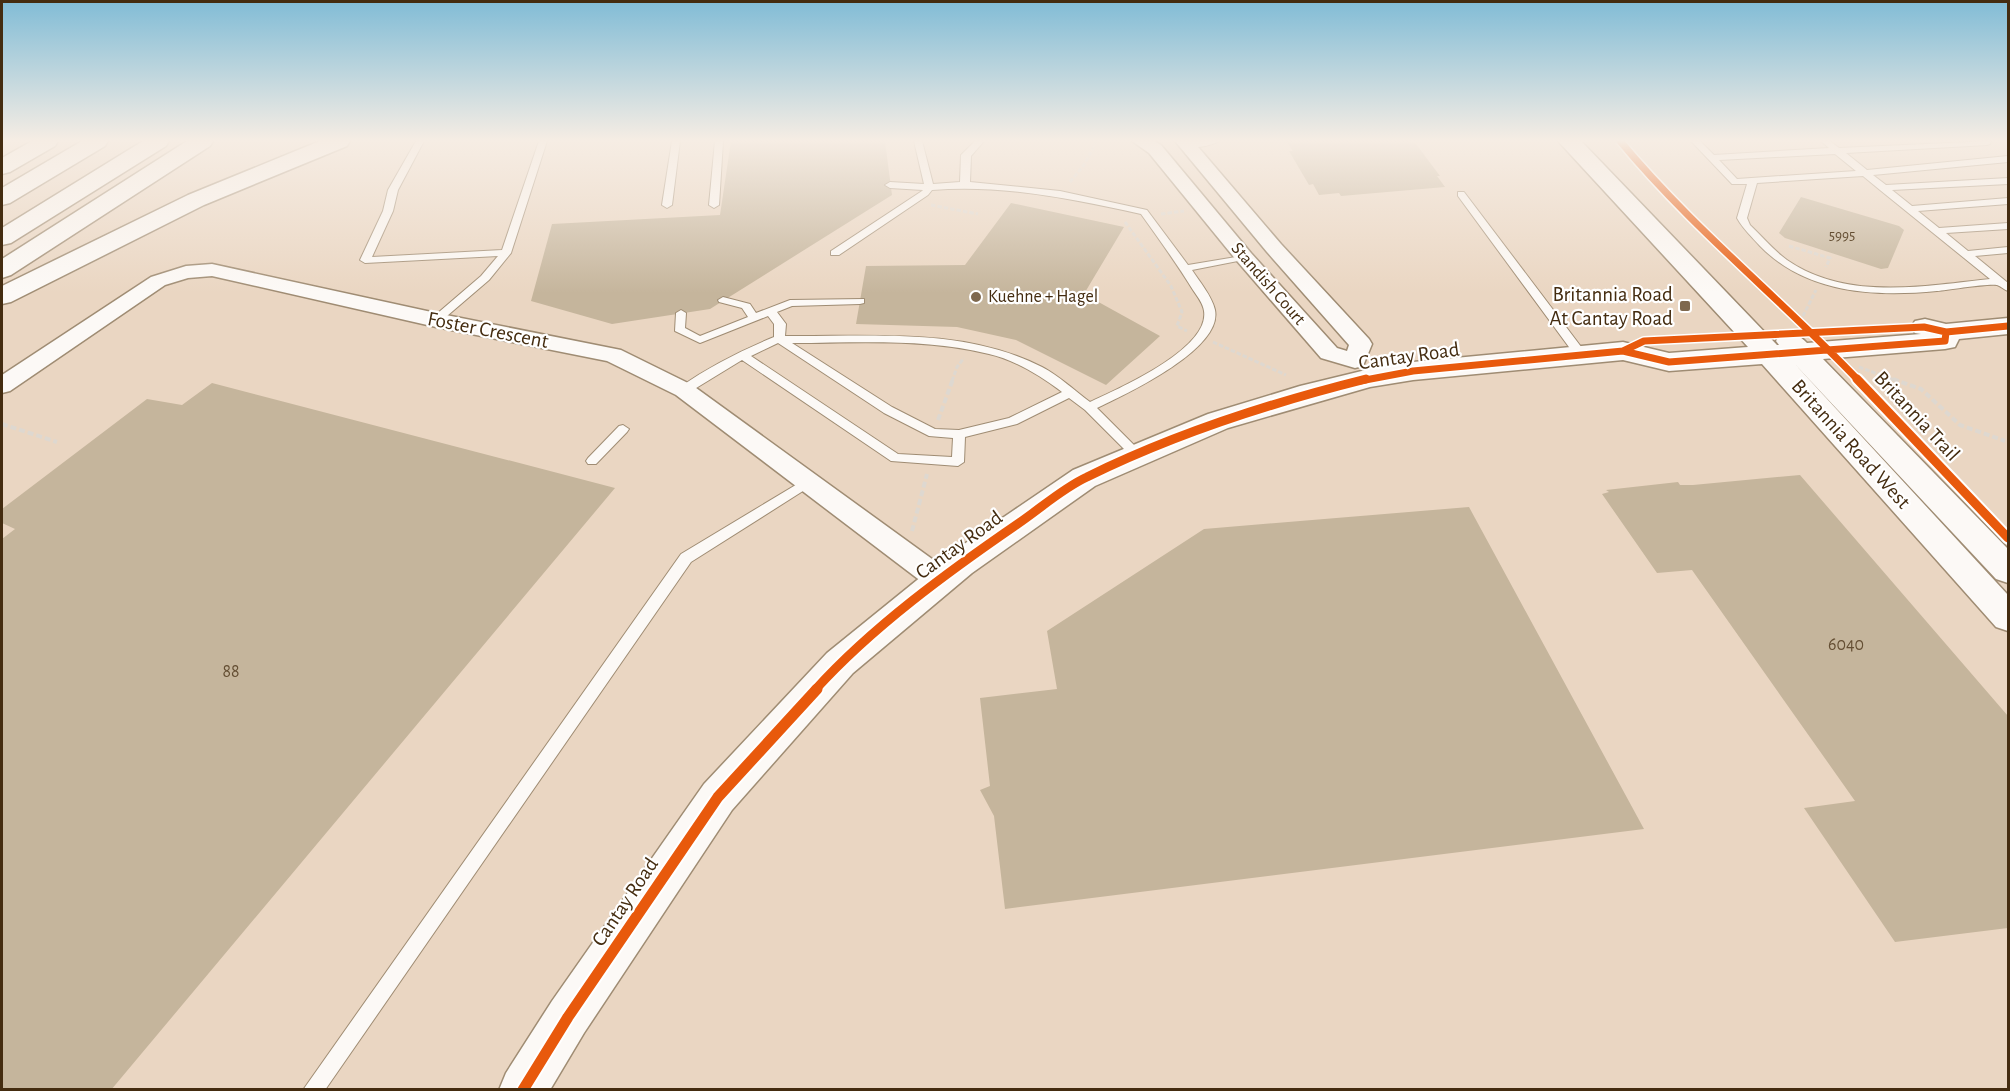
<svg xmlns="http://www.w3.org/2000/svg" width="2010" height="1091" font-family="'Alegreya Sans',sans-serif">
	<style>
		.building { fill: #c5b59c }
		.lines { fill: none; stroke-linecap: round; stroke-linejoin: round }
		.lane-casing { stroke: #9f8c73; stroke-width: 2 }
		.street-casing { stroke: #9f8c73; stroke-width: 3 }
		.secondary-casing { stroke: #9f8c73; stroke-width: 3 }
		.highway-casing { stroke: #9f8c73; stroke-width: 3 }
		.path-far1 { stroke: #ded8d0; stroke-width: 3; stroke-dasharray: 4.5 2; stroke-linecap: butt }
		.path { stroke: #ded8d0; stroke-width: 4; stroke-dasharray: 6 3; stroke-linecap: butt }
		.lane { fill: #fcf9f6; fill-rule: evenodd }
		.street { fill: #fcf9f6; fill-rule: evenodd }
		.secondary { fill: #fcf9f6; fill-rule: evenodd }
		.highway { fill: #fcf9f6; fill-rule: evenodd }
		.cycleway-far2-casing { stroke: #fff; stroke-width: 10 }
		.cycleway-far1-casing { stroke: #fff; stroke-width: 13 }
		.cycleway-casing { stroke: #fff; stroke-width: 15 }
		.cycleway-far2 { stroke: #e8590c; stroke-width: 7 }
		.cycleway-far1 { stroke: #e8590c; stroke-width: 9 }
		.cycleway { stroke: #e8590c; stroke-width: 11 }
		.poi-dot { fill: #7e684e; stroke: #fff; stroke-width: 2 }
		.labels { text-anchor: middle; dominant-baseline: central; stroke-width: 4.5; stroke-linejoin: round; paint-order: stroke }
		.far-number-label { font-size: 15px; fill: #644e33 }
		.far-street-label { font-size: 18px; fill: #442c10; stroke: #fff }
		.far-poi-label { font-size: 18px; fill: #442c10; stroke: #fff; text-anchor: start }
		.number-label { font-size: 18px; fill: #644e33 }
		.poi-label { font-size: 21px; fill: #442c10; stroke: #fff; text-anchor: end }
		.street-label { font-size: 21px; fill: #442c10; stroke: #fff }
	</style>
	<rect width="100%" height="100%" fill="#ead6c2"/>
	<path class="building" d="M731 141H885L892 195 710 309 612 324 531 301 552 224 720 215Z
		M1286 141H1410L1416 144 1440 176H1437L1445 187 1341 196 1339 193 1319 195 1313 184 1309 185 1289 151H1293Z
		M1801 197 1899 226 1904 230 1888 268 1881 269 1785 238 1779 233Z
		M1011 203 1124 227 1084 294 1160 336 1106 385 1016 340 957 327 856 324 866 266 965 265Z
		M212 383 615 488 111 1090H2V539L15 529 2 523V509L147 399 182 405Z
		M1800 475 2008 716V928L1895 942 1804 808 1855 801 1692 570 1657 573 1602 494 1609 492 1606 490 1678 482 1680 485H1693Z
		M1469 507 1644 829 1005 909 994 816 980 790 990 786 980 698 1057 689 1047 631 1204 529Z"/>
	<g class="lines">
		<g class="lane-casing">
			<path id="lane" d="M416 141H424L398 190 393 211 372 257 502 250 539 141H547L511 253 489 280 440 322H432V318L481 276 498 256 365 263 360 260 383 211 388 190Z
				M672 141H680L672 205 667 208 662 205Z
				M715 141H723L719 205 714 208 709 205Z
				M914 141H922L933 184 960 182 961 155 975 141H984L971 156 970 182 1060 191 1147 210 1188 265 1248 255V259L1192 270C1199 281 1212 296 1215 310 1223 349 1126 394 1097 408L1140 451 1142 454 1140 457H1132L1085 410 1069 398 1017 424 965 437 964 462 958 466 891 461 742 360 688 393H680L678 390 680 387C709 367 740 351 774 337V324L768 316 700 343 675 331 676 313 681 310 686 313 685 328 700 336 748 317 742 308 719 302 718 300 723 297 750 304 756 313 790 300 864 299V303L860 304 792 306 777 312 786 324 785 336C870 337 964 327 1042 367 1059 376 1074 390 1090 402 1118 389 1210 349 1204 311 1203 303 1197 296 1193 290 1177 264 1159 239 1141 214 1072 199 1002 184 932 190L928 195 839 255H831V251L922 191 923 190 890 188 885 185 890 182 924 184ZM778 343 884 413 929 436 953 438 952 457 898 454 751 356ZM792 343C857 343 926 338 989 354 1015 360 1041 376 1062 392L1009 418 959 430 935 429 892 407Z
				M1197 141H1219C1211 146 1190 150 1181 145Z
				M1691 141H1700L1714 155 1829 148 1821 141H1830L1839 148 1991 141 1990 144 1987 145 1846 153 1867 170 2008 156V162L1873 175 1886 185 2008 178V184L1892 190 1912 206 2008 198V204L1918 211 1939 228 2008 223V229L1946 233 1968 251 2008 247V253L1975 256 2008 283V291C2004 290 2001 286 1997 285 1990 283 1947 290 1937 291 1875 297 1807 294 1760 246 1752 237 1743 229 1737 218L1747 184H1732ZM1835 154 1856 171 1737 179 1719 160ZM1863 176 1880 190 1990 279C1924 286 1846 301 1787 260 1773 250 1762 236 1750 225L1747 218 1757 183Z
				M1458 192H1464L1585 352V358H1577L1458 196Z
				M623 425 629 429 627 432 596 464H588L586 461 588 458 619 426Z
				M809 477 814 478 815 481 814 484 691 562 325 1090H303L681 554Z"/>
		</g>
		<g class="street-casing">
			<path id="street" d="M1132 141H1154L1161 145 1251 253 1337 348 1347 351 1349 345 1267 252 1175 141H1193L1281 244 1369 339 1372 344 1363 366 1355 368 1321 358 1237 261 1149 153Z
				M212 264 436 313 621 350 692 385 950 572 954 580 950 588 940 591 930 588 676 395 607 361 436 327 212 276 188 278 165 285 10 391 2 393V375L151 277 186 266Z"/>
		</g>
		<g class="secondary-casing">
			<path id="secondary" d="M1558 141H1581L1777 345H1779L1776 341 1780 335C1793 332 1798 334 1807 343L1921 334 1915 333 1911 327 1915 321 1925 319 1946 324 2008 318V334L1959 339 1955 347 1945 349 1823 359 2008 549V583L1996 579 1792 361 2008 595V631L1996 627 1762 364 1669 371 1623 360 1413 380 1370 387 1228 428 1095 486 972 573 853 673 732 810 584 1033 550 1090H499L506 1073 552 1001 704 784 827 653 948 555 1073 470 1208 414 1300 386 1370 369 1413 362 1623 342 1669 353 1748 347Z"/>
		</g>
		<g class="highway-casing">
			<path id="highway" d="M32 141H58L55 146 10 172 2 174V158Z
				M82 141H108L105 146 10 203 2 205V188Z
				M143 141H169L166 146 11 243 2 245V228Z
				M187 141H213L210 146 11 275 2 278V259Z
				M320 141H350L347 146 204 205 11 302 2 304V286L188 195Z"/>
		</g>
		<path class="path-far1" d="M1070 182 1084 165 1097 141
			M931 205 978 214
			M1161 214 1184 211
			M1125 222 1171 286 1182 312 1177 326 1187 331
			M1789 246 1830 258 1826 267
			M1800 322 1816 290
			M1213 342 1286 375
			M1859 367 1897 381
			M952 381 957 367 964 358"/>
		<path class="path" d="M1893 379 1921 389 1960 425 2005 441
			M938 420 953 379
			M2 424 57 442
			M912 531 927 474"/>
		<use href="#lane" class="lane"/>
		<use href="#street" class="street"/>
		<use href="#secondary" class="secondary"/>
		<use href="#highway" class="highway"/>
		<g class="cycleway-far2-casing">
			<path id="cycleway-far2" d="M1620 141C1692 228 1781 299 1859 381
				M1623 351 1644 341 1924 327 1946 332 2008 326
				M1360 381 1413 371 1623 351 1669 362 1945 341 1946 332"/>
		</g>
		<g class="cycleway-far1-casing">
			<path id="cycleway-far1" d="M1857 379 2008 538
				M815 690C872 627 949 571 1019 523 1041 508 1063 488 1087 477 1176 433 1270 403 1366 379"/>
		</g>
		<g class="cycleway-casing">
			<path id="cycleway" d="M523 1090 568 1017 718 797 817 689"/>
		</g>
		<use href="#cycleway-far2" class="cycleway-far2"/>
		<use href="#cycleway-far1" class="cycleway-far1"/>
		<use href="#cycleway" class="cycleway"/>
	</g>
	<linearGradient id="sky" x2="0" y2="1"><stop stop-color="#81bcd6"/><stop offset="0.48" stop-color="#f6ede4"/><stop offset="1" stop-color="#f6ede4" stop-opacity="0"/></linearGradient>
	<rect width="2010" height="293" fill="url(#sky)"/>
	<g class="poi-dot">
		<circle cx="976" cy="297" r="6"/>
		<rect x="1679" y="300" width="12" height="12" rx="3"/>
	</g>
	<g class="labels">
		<g class="far-number-label">
			<text x="1842" y="235">5995</text>
		</g>
		<g class="far-street-label">
			<text transform="translate(1268 284) rotate(49)">Standish Court</text>
		</g>
		<g class="far-poi-label">
			<text x="988" y="297">Kuehne + Hagel</text>
		</g>
		<g class="number-label">
			<text x="1846" y="645">6040</text>
			<text x="231" y="672">88</text>
		</g>
		<g class="poi-label">
			<text x="1673" y="294">Britannia Road<tspan x="1673" dy="24">At Cantay Road</tspan></text>
		</g>
		<g class="street-label">
			<text transform="translate(488 330) rotate(11)">Foster Crescent</text>
			<text transform="translate(1409 356) rotate(-8)">Cantay Road</text>
			<text transform="translate(1917 416) rotate(47)">Britannia Trail</text>
			<text transform="translate(1851 444) rotate(48)">Britannia Road West</text>
			<text transform="translate(959 545) rotate(-36)">Cantay Road</text>
			<text transform="translate(625 902) rotate(-56)">Cantay Road</text>
		</g>
	</g>
	<rect width="2010" height="1091" fill="none" stroke="#442c10" stroke-width="6"/>
</svg>
